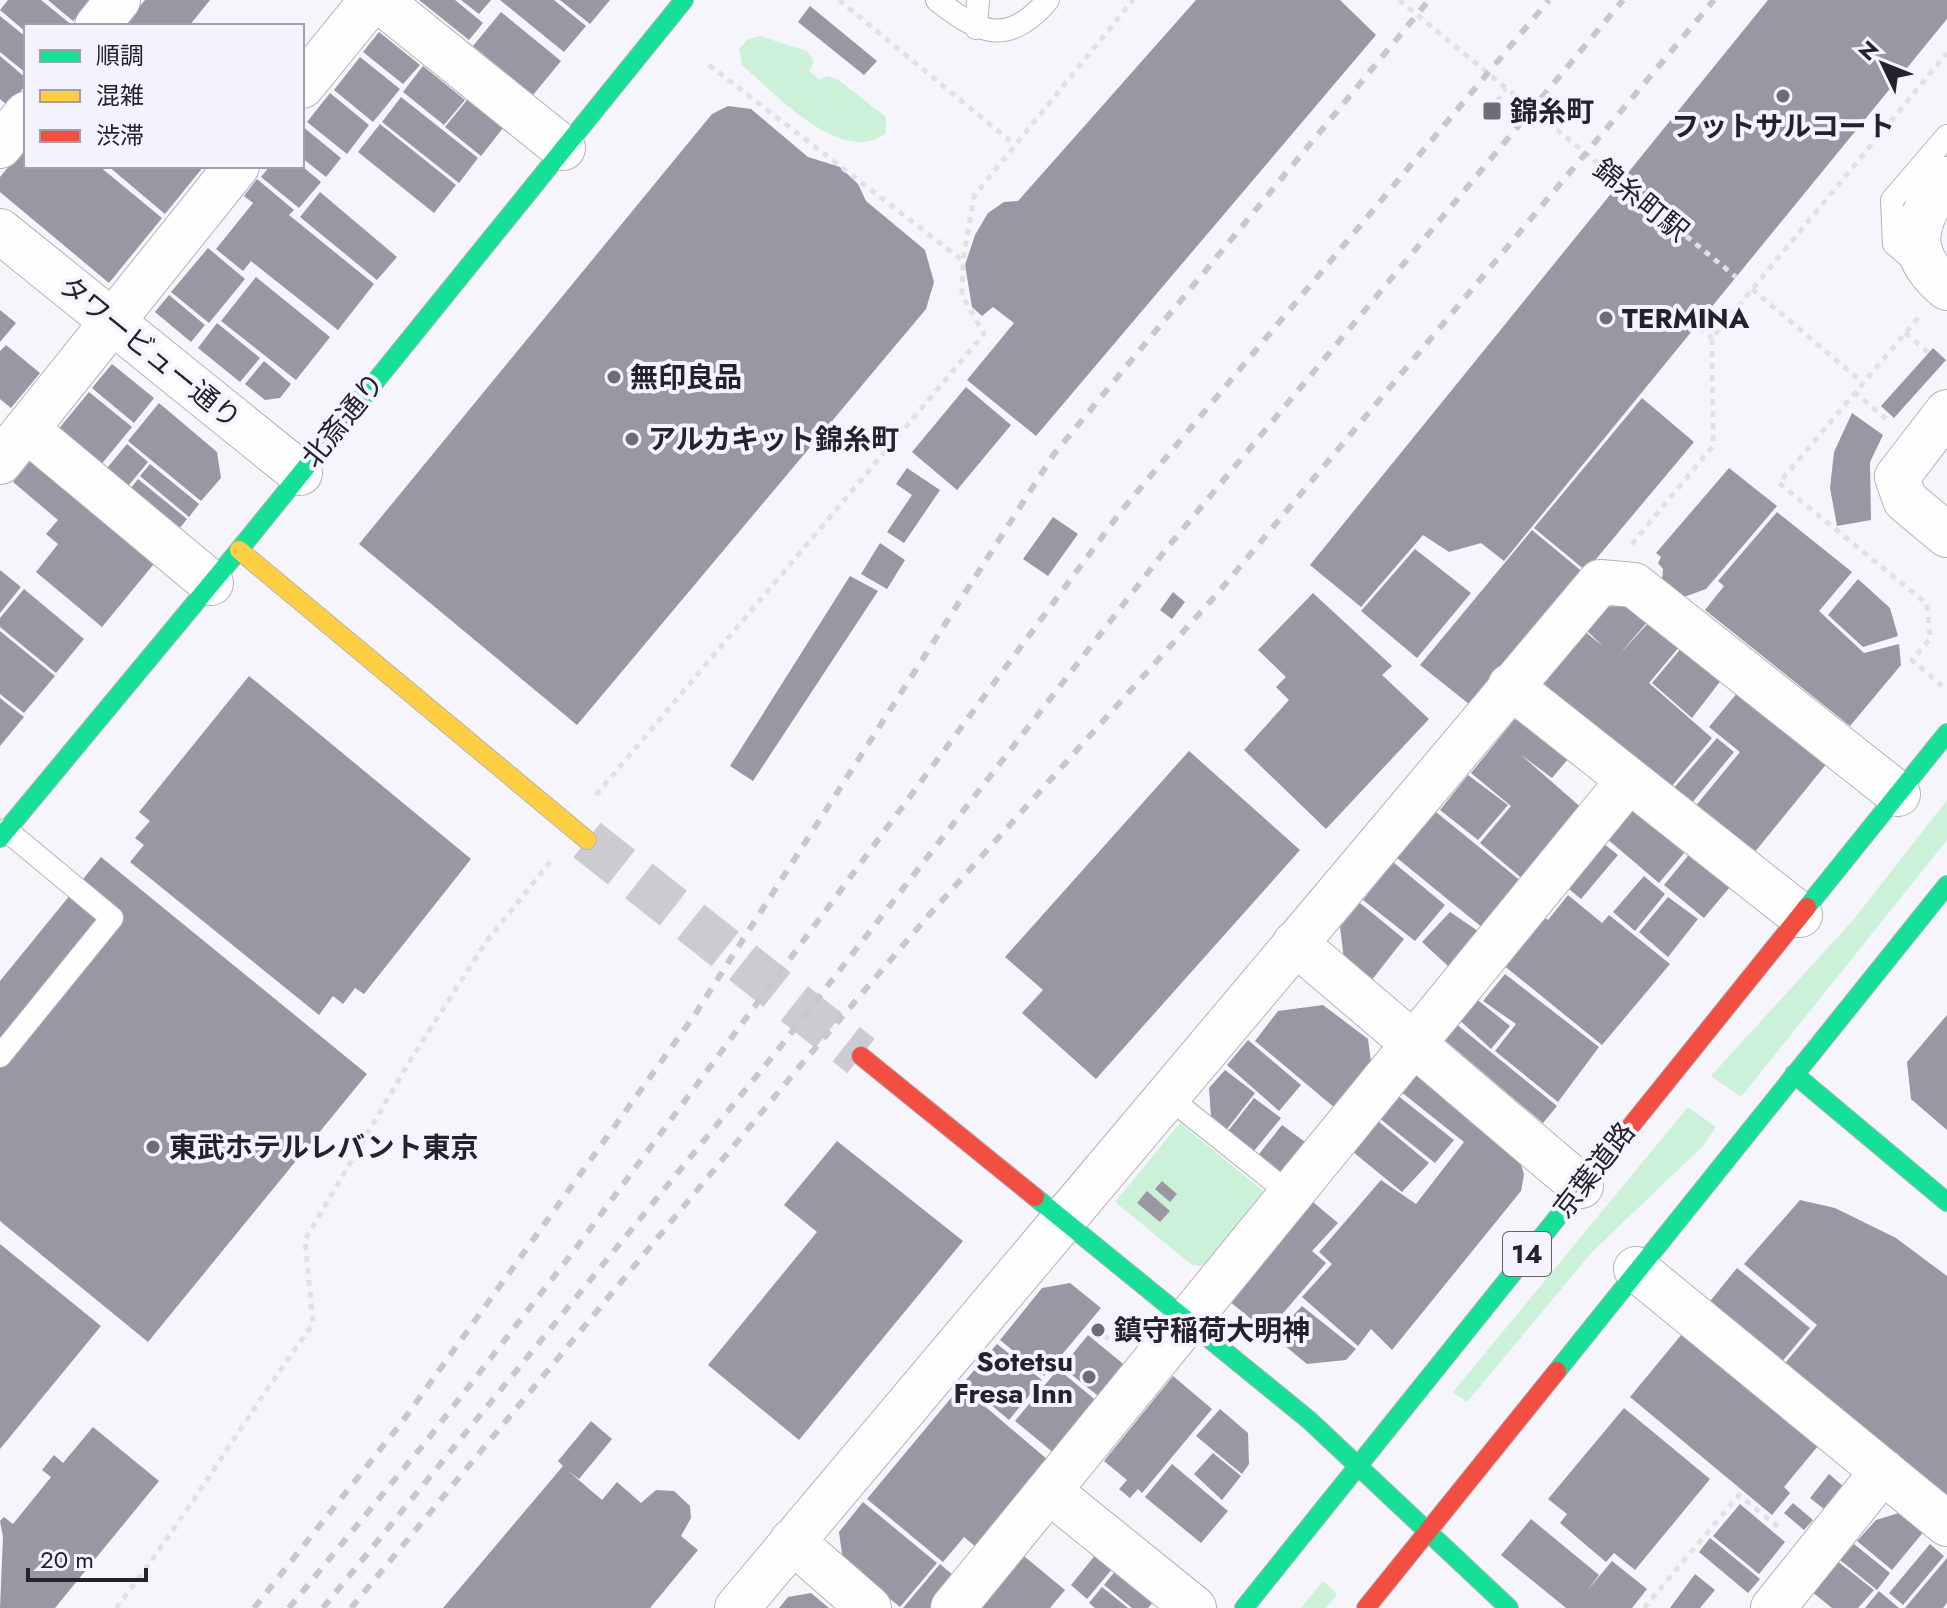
<svg xmlns="http://www.w3.org/2000/svg" width="1947" height="1608" font-family="Jost,'Noto Sans JP',sans-serif">
	<style>
		.green { fill: #ccf1d9 }
		.building { fill: #9a96a4 }
		.lines { fill: none; stroke-linecap: round; stroke-linejoin: round }
		.secondary-tunnel { stroke: #cccbd1; stroke-width: 44; stroke-dasharray: 44 22; stroke-linecap: butt }
		.lane-casing { stroke: #b4b3ba; stroke-width: 24 }
		.street-casing { stroke: #b4b3ba; stroke-width: 46 }
		.fast-casing { stroke: #b4b3ba; stroke-width: 20 }
		.slow-casing { stroke: #b4b3ba; stroke-width: 20 }
		.jam-casing { stroke: #b4b3ba; stroke-width: 20 }
		.path { stroke: #e1e0e2; stroke-width: 5; stroke-dasharray: 6 6; stroke-linecap: butt }
		.lane { stroke: #fefefe; stroke-width: 22 }
		.street { stroke: #fefefe; stroke-width: 44 }
		.fast { stroke: #16e098; stroke-width: 18 }
		.slow { stroke: #ffcf43; stroke-width: 18 }
		.jam { stroke: #f24e42; stroke-width: 18 }
		.rail { stroke: #c8c7ca; stroke-width: 6; stroke-dasharray: 10 10; stroke-linecap: butt }
		.poi-dot { fill: #6e6c74; stroke: #f5f3fd; stroke-width: 3 }
		.labels { text-anchor: middle; dominant-baseline: central; stroke-width: 8; stroke-linejoin: round; paint-order: stroke }
		.shield { fill: #f5f3fd; stroke: #63616a; stroke-width: 2 }
		.shield-label { font-size: 26px; font-weight: bold; fill: #24222b }
		.poi-label { font-size: 28px; font-weight: bold; fill: #24222b; stroke: #f5f3fd; text-anchor: start }
		.street-label { font-size: 28px; fill: #24222b; stroke: #f5f3fd }
	</style>
	<rect width="100%" height="100%" fill="#f6f5fb"/>
	<path class="green" d="M760 36 807 51 814 62 809 71 820 80 827 76 837 79 886 117V133C842 168 773 92 742 65L739 49 748 39Z
		M1947 800V840L1741 1097 1711 1076 1854 919Z
		M1688 1107 1716 1127 1704 1145 1592 1252 1467 1402 1453 1392Z
		M1180 1123 1269 1196 1211 1267 1192 1265 1115 1202Z
		M1323 1581 1337 1594 1326 1608H1301Z"/>
	<path class="building" d="M8 0H41L73 26H26V32L0 10Z
		M48 0H91L73 21Z
		M145 0H210L189 26H123Z
		M419 0H455L483 23 469 40Z
		M461 0H491L479 14Z
		M500 0H554L586 26 564 52Z
		M560 0H610L590 24Z
		M1196 0H1340L1376 35 1036 436 967 380 1014 323 993 307 982 316 972 307 965 265 975 235 988 213 1004 202 1018 201Z
		M1768 0H1947V19L1504 561 1481 543 1449 552 1423 535 1361 607 1310 565Z
		M810 6 877 61 864 75 798 22Z
		M501 12 561 61 533 95 473 46Z
		M0 16 26 37V73L0 52Z
		M379 32 420 65 403 84 363 52Z
		M0 56 26 78V85L8 106 0 99Z
		M360 57 400 89 373 122 334 90Z
		M423 66 465 100 444 125 403 92Z
		M330 93 369 125 347 154 307 122Z
		M401 97 478 158 459 183 382 122Z
		M467 100 503 128 481 156 445 127Z
		M728 106 751 109 808 157 840 167 858 184 866 201 925 250 934 282 926 309 577 725 359 544 712 114Z
		M380 124 456 185 434 213 358 152Z
		M302 126 341 158 326 177 302 158Z
		M26 146V166H99L162 218 109 283 0 192V177Z
		M108 166H204L165 214Z
		M270 166H302L321 182 299 208 261 177Z
		M257 179 294 210 289 215 374 284 338 330 251 261 243 271 216 249 253 203 244 196Z
		M320 192 397 257 377 280 300 217Z
		M208 248 245 279 209 323 171 292Z
		M256 277 330 337 296 380 221 321Z
		M169 295 205 325 191 342 155 312Z
		M0 310 16 323 0 342Z
		M217 323 260 358 240 382 198 348Z
		M6 345 40 373 11 408 0 399V351Z
		M1933 348 1946 360 1894 418 1881 406Z
		M264 361 291 384 280 398 265 400 245 384Z
		M112 364 154 398 134 423 92 388Z
		M966 387 1011 425 957 490 912 452Z
		M89 392 132 427 95 472 52 437Z
		M1642 398 1694 442 1586 571 1534 528Z
		M159 403 217 452 221 478 201 501 128 441Z
		M1852 413 1883 435 1870 462 1871 520 1837 526 1830 488 1834 452Z
		M127 444 148 462 119 497 98 479Z
		M38 452 162 554 102 627 36 572 58 544 46 534 58 520 13 482Z
		M150 464 199 504 189 517 140 476Z
		M907 468 940 490 904 543 887 532 912 495 896 484Z
		M1729 468 1777 506 1706 589 1684 597 1662 580 1663 569 1658 563 1661 557 1656 553Z
		M138 479 187 519 171 539 122 499Z
		M1777 512 1852 572 1819 611 1864 653 1899 644 1901 665 1850 726 1705 610 1724 586 1718 581Z
		M1053 517 1078 534 1048 576 1023 559Z
		M1532 530 1585 574 1474 708 1420 665Z
		M880 543 905 560 887 589 861 574Z
		M1415 549 1471 593 1417 658 1361 611Z
		M0 570 21 587 0 613Z
		M850 576 878 591 753 781 730 766Z
		M1858 579 1890 608 1898 636 1863 647 1828 615Z
		M24 589 84 639 56 673 0 627V618Z
		M1173 592 1185 602 1172 619 1160 610Z
		M1313 593 1392 666 1382 675 1429 719 1326 829 1244 750 1289 700 1276 687 1286 677 1258 650Z
		M1629 605 1649 620 1617 657 1650 621 1680 646 1649 683 1712 738 1671 787 1533 688 1583 630 1604 647 1585 629 1604 607Z
		M0 631 55 676 24 713 0 694Z
		M1683 646 1722 679 1692 718 1652 683Z
		M249 676 471 859 364 994 355 988 343 1004 333 996 319 1015 130 862 144 845 135 838 150 821 139 812Z
		M1738 692 1828 762 1750 858 1694 808 1740 752 1709 727Z
		M0 698 24 717 0 746Z
		M1534 719 1574 752 1552 778 1520 754 1584 810 1525 881 1480 843 1511 806 1471 773 1514 720Z
		M1717 738 1734 752 1691 804 1673 789Z
		M1189 751 1300 850 1096 1079 1022 1013 1043 990 1005 957Z
		M1468 775 1508 805 1478 840 1440 810Z
		M1635 803 1690 846 1659 883 1599 832Z
		M1436 812 1527 886 1489 933 1397 858Z
		M1594 836 1618 855 1581 899 1558 880Z
		M1692 851 1735 881 1704 918 1664 885Z
		M101 857 367 1074 148 1342 0 1221V981Z
		M1393 862 1445 905 1415 941 1363 900Z
		M1644 876 1665 894 1635 931 1613 912Z
		M1568 895 1602 923 1609 915 1670 964 1602 1045 1497 960 1537 911 1548 920Z
		M1668 897 1698 919 1668 957 1639 932Z
		M1360 903 1404 939 1371 981 1344 959 1340 927Z
		M1450 912 1478 931 1448 966 1422 942Z
		M1505 974 1599 1047 1558 1102 1495 1051 1516 1024 1483 1001Z
		M1469 993 1510 1026 1491 1049 1454 1015Z
		M1323 1005 1368 1039 1371 1062 1335 1108 1255 1041 1278 1011Z
		M1947 1015V1130L1911 1099 1907 1062Z
		M1450 1019 1557 1106 1543 1123 1446 1041 1444 1026Z
		M1248 1040 1301 1085 1279 1111 1227 1065Z
		M1225 1070 1255 1093 1227 1129 1211 1116 1209 1088Z
		M1422 1073 1520 1162 1524 1174 1521 1191 1392 1350 1371 1329 1358 1346 1302 1297 1332 1264 1319 1252 1381 1180 1416 1204 1464 1142 1395 1087 1403 1076Z
		M1397 1095 1454 1140 1435 1163 1378 1117Z
		M1254 1098 1281 1118 1254 1151 1228 1131Z
		M1373 1117 1429 1163 1402 1192 1347 1147Z
		M1282 1125 1305 1142 1281 1172 1259 1154Z
		M837 1141 963 1241 799 1440 708 1365 817 1232 784 1205Z
		M1162 1181 1177 1194 1170 1202 1155 1189Z
		M1147 1191 1170 1211 1160 1222 1137 1203Z
		M1307 1197 1338 1223 1312 1251 1326 1263 1267 1332 1229 1301Z
		M1800 1200 1835 1208 1896 1238 1947 1276V1496L1781 1368 1817 1325 1744 1264Z
		M0 1244 101 1326 0 1449Z
		M1737 1268 1810 1328 1781 1363 1707 1305Z
		M1070 1283 1101 1308 1044 1376 1000 1340 1042 1288Z
		M1302 1306 1356 1349 1346 1360 1307 1364 1273 1336Z
		M1098 1323 1105 1330 1099 1336 1092 1329Z
		M1682 1334 1818 1446 1784 1487 1790 1493 1772 1515 1630 1397Z
		M1088 1335 1133 1372 1107 1403 1062 1367Z
		M997 1344 1042 1380 1009 1420 964 1382Z
		M1058 1369 1104 1407 1061 1459 1015 1421Z
		M1173 1376 1212 1409 1142 1493 1138 1489 1130 1498 1119 1489 1127 1480 1104 1461Z
		M961 1386 1055 1466 983 1553 964 1537 943 1562 867 1499Z
		M1624 1408 1710 1479 1635 1570 1614 1553 1606 1562 1560 1523 1567 1514 1548 1499Z
		M1220 1409 1248 1433 1249 1464 1242 1474 1196 1436Z
		M591 1421 612 1439 579 1479 567 1470 602 1500 617 1482 641 1503 656 1490 674 1491 690 1506 691 1518 681 1536 698 1550 650 1608H443L563 1466 558 1461Z
		M93 1427 159 1481 55 1608H0L3 1537 0 1521 4 1517 13 1524 51 1477 42 1470 54 1455 63 1463Z
		M1213 1453 1241 1476 1222 1500 1194 1474Z
		M1172 1464 1228 1511 1201 1543 1145 1497Z
		M1829 1474 1843 1486 1824 1509 1810 1498Z
		M863 1502 937 1563 900 1607 843 1561 839 1532Z
		M1793 1503 1813 1520 1804 1530 1784 1513Z
		M1740 1504 1785 1542 1759 1574 1713 1536Z
		M1902 1512 1925 1530 1892 1570 1857 1541 1876 1520Z
		M1531 1519 1599 1575 1587 1591 1612 1561 1647 1589 1632 1608H1566L1501 1555Z
		M1710 1538 1760 1579 1748 1593 1699 1552Z
		M1854 1544 1890 1573 1877 1590 1840 1560Z
		M1930 1544 1944 1556 1903 1605 1889 1593Z
		M1101 1548 1118 1562 1087 1599 1071 1585Z
		M1019 1552 1065 1590 1050 1608H972Z
		M1947 1558V1603L1943 1608H1905Z
		M1836 1560 1874 1590 1858 1608H1832L1811 1591Z
		M940 1564 961 1582 939 1608H903Z
		M1121 1564 1159 1595 1148 1608H1132L1104 1585Z
		M1695 1574 1715 1590 1700 1608H1670Z
		M1102 1587 1128 1608H1095L1089 1603Z
		M1879 1591 1899 1608H1865Z
		M811 1593 829 1608H779L788 1597Z"/>
	<g class="lines">
		<path class="secondary-tunnel" d="M587 840 861 1056"/>
		<g class="lane-casing">
			<path id="lane" d="M937 0C980 34 1008 47 1048 0
				M976 28 978 0
				M1919 265 1894 244 1892 200 1947 136
				M0 1056 112 918 6 830
				M1167 1096 1290 1194"/>
		</g>
		<g class="street-casing">
			<path id="street" d="M379 0 563 148
				M97 26 118 0
				M302 86 372 0
				M0 146 26 114
				M1947 179C1915 218 1903 252 1947 288
				M0 231 300 473
				M1947 412 1897 477 1905 500 1947 535
				M26 429 211 583
				M0 462 237 166
				M1510 686 1800 915
				M1295 943 1581 1186
				M1636 1269 1947 1524
				M1049 1491 1194 1608
				M792 1541 869 1608
				M737 1608 1600 582 1634 585 1898 794
				M953 1608 1629 780
				M1773 1608 1883 1471"/>
		</g>
		<g class="fast-casing">
			<path id="fast" d="M0 838 239 550 684 0
				M1807 907 1947 733
				M1794 1074 1947 1202
				M1035 1197 1309 1420 1509 1608
				M1557 1371 1947 885
				M1244 1608 1614 1147"/>
		</g>
		<g class="slow-casing">
			<path id="slow" d="M239 550 587 840"/>
		</g>
		<g class="jam-casing">
			<path id="jam" d="M861 1056 1035 1197
				M1614 1147 1807 907
				M1366 1608 1557 1371"/>
		</g>
		<path class="path" d="M839 0 1015 145
			M1399 0 1736 277
			M709 65 962 260
			M1497 101 1506 88
			M1752 289 1862 382
			M1918 318 1779 483 1927 604 1930 639 1912 660 1942 686
			M1699 328 1712 338
			M1905 333 1929 353
			M1854 392 1890 422
			M1632 544 1713 446 1712 338 1947 53
			M596 795 984 334 962 295 963 260 974 196 1133 0
			M1104 1335 1114 1344
			M116 1608C187 1517 245 1417 313 1324L305 1240 411 1059 486 942 550 862
			M1644 1608 1739 1495 1782 1530"/>
		<use href="#lane" class="lane"/>
		<use href="#street" class="street"/>
		<use href="#fast" class="fast"/>
		<use href="#slow" class="slow"/>
		<use href="#jam" class="jam"/>
		<path class="rail" d="M254 1608 402 1422 694 1016 1054 454 1429 0
			M289 1608 428 1439 573 1252 1122 510 1549 0
			M323 1608 781 1046 1167 548 1623 0
			M351 1608 800 1066 929 915 1217 594 1714 0"/>
	</g>
	<g class="poi-dot">
		<circle cx="1783" cy="96" r="8"/>
		<rect x="1482" y="101" width="20" height="20" rx="4"/>
		<circle cx="1606" cy="318" r="8"/>
		<circle cx="614" cy="377" r="8"/>
		<circle cx="632" cy="439" r="8"/>
		<circle cx="153" cy="1147" r="8"/>
		<circle cx="1098" cy="1330" r="8"/>
		<circle cx="1089" cy="1377" r="8"/>
	</g>
	<g class="labels">
		<rect class="shield" x="1503" y="1232" width="48" height="44" rx="6"/>
		<g class="shield-label">
			<text x="1527" y="1254">14</text>
		</g>
		<g class="poi-label">
			<text x="1510" y="111">錦糸町</text>
			<text x="1783" y="126" text-anchor="middle">フットサルコート</text>
			<text x="1622" y="318">TERMINA</text>
			<text x="630" y="377">無印良品</text>
			<text x="648" y="439">アルカキット錦糸町</text>
			<text x="169" y="1147">東武ホテルレバント東京</text>
			<text x="1114" y="1330">鎮守稲荷大明神</text>
			<text x="1073" y="1361" text-anchor="end">Sotetsu<tspan x="1073" dy="32">Fresa Inn</tspan></text>
		</g>
		<g class="street-label">
			<text transform="translate(1641 200) rotate(39)">錦糸町駅</text>
			<text transform="translate(150 352) rotate(39)">タワービュー通り</text>
			<text transform="translate(343 420) rotate(-51)">北斎通り</text>
			<text transform="translate(1594 1170) rotate(-52)">京葉道路</text>
		</g>
	</g>
	<rect x="24" y="24" width="280" height="144" fill="#f5f3fd" stroke="#a19fa9" stroke-width="2"/>
	<rect x="40" y="50" width="40" height="12" fill="#16e098" stroke="#a19fa9" stroke-width="2"/>
	<text x="96" y="64" font-size="24" fill="#24222b">順調</text>
	<rect x="40" y="90" width="40" height="12" fill="#ffcf43" stroke="#a19fa9" stroke-width="2"/>
	<text x="96" y="104" font-size="24" fill="#24222b">混雑</text>
	<rect x="40" y="130" width="40" height="12" fill="#f24e42" stroke="#a19fa9" stroke-width="2"/>
	<text x="96" y="144" font-size="24" fill="#24222b">渋滞</text>
	<g transform="translate(1883 64) rotate(313)" stroke="#f5f3fd" stroke-width="6" paint-order="stroke">
	<path d="M0-6L14 30L0 20L-14 30Z" fill="#24222b"/>
	<text y="-12" font-size="22" font-weight="bold" text-anchor="middle" fill="#24222b">N</text>
	</g>
	<path d="M28 1568v12h118v-12" fill="none" stroke="#24222b" stroke-width="4"/>
	<text x="40" y="1568" font-size="24" fill="#24222b" stroke="#f5f3fd" stroke-width="6" paint-order="stroke">20 m</text>
</svg>
